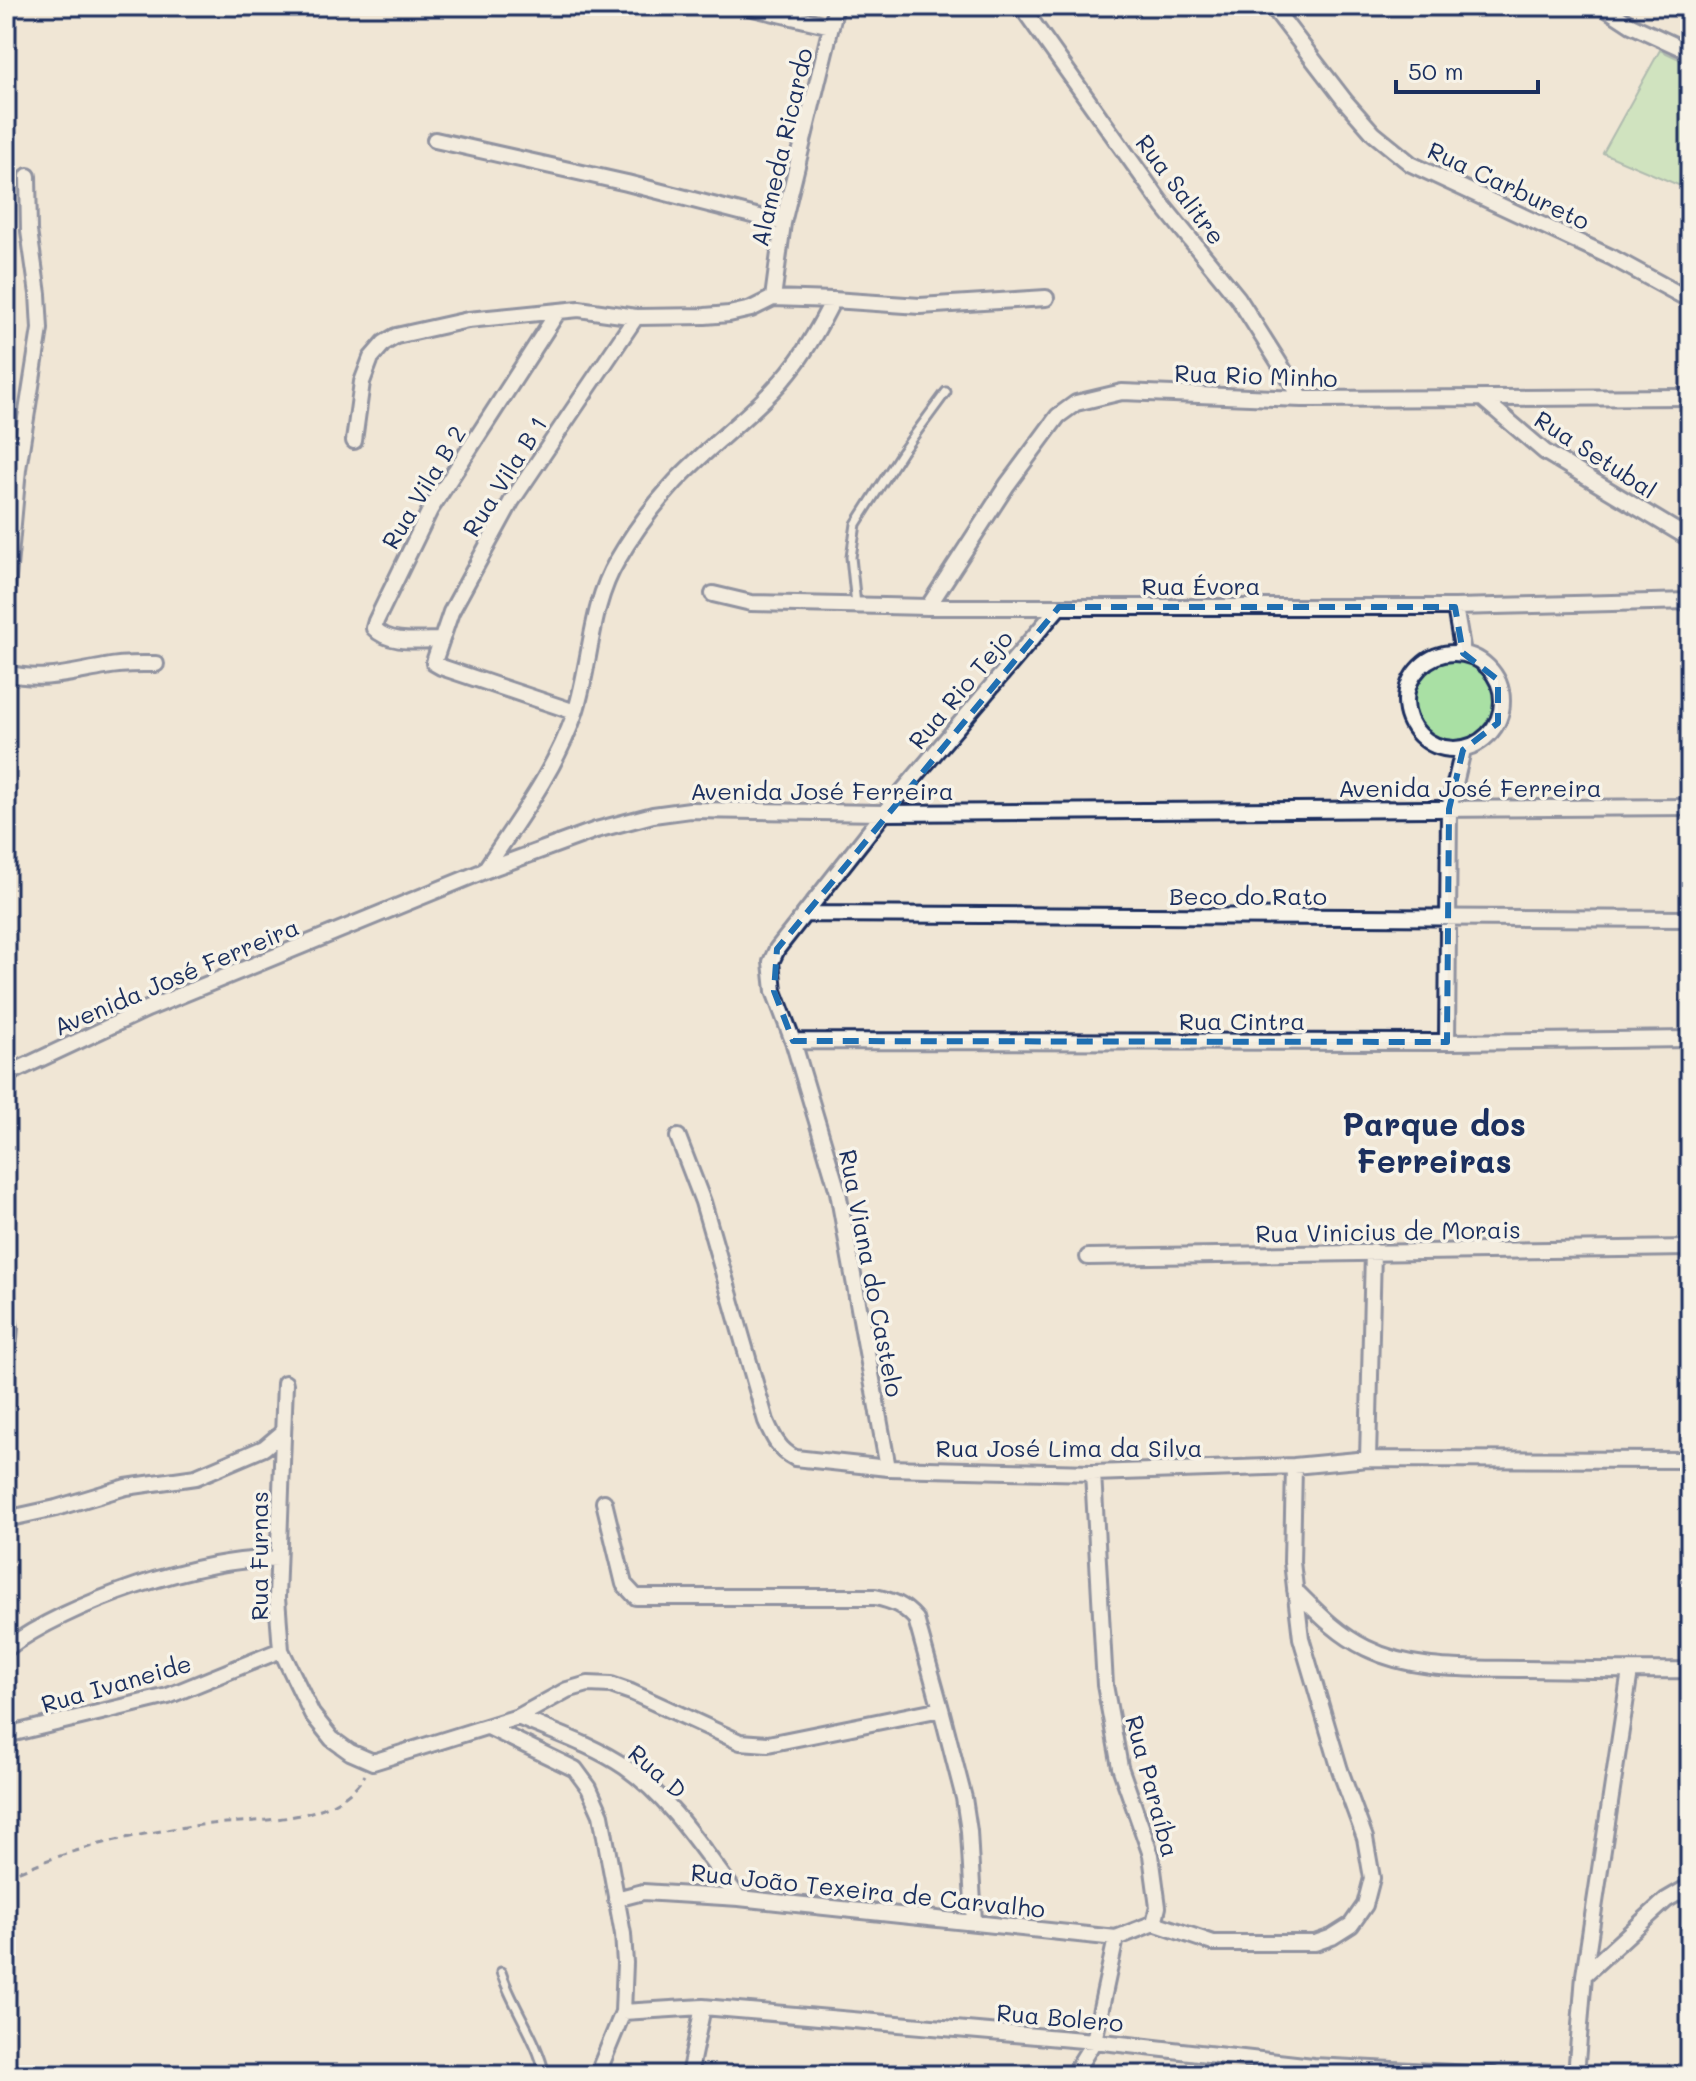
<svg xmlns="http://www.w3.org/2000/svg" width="1696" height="2081" font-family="Mali,sans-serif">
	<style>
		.green { fill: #a9e0a4; stroke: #628881; stroke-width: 2 }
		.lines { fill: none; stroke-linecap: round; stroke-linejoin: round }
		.lane-casing { stroke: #1b2f5e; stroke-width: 13 }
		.street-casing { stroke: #1b2f5e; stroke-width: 20 }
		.path { stroke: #1b2f5e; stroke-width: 3; stroke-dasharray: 8 6; stroke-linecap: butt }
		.lane { stroke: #f7f3e8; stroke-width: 7 }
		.street { stroke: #f7f3e8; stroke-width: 14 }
		.marked { fill: none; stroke: #1f6fb2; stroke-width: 6; stroke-dasharray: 16 10; stroke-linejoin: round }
		.labels { text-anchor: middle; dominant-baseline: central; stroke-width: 7; stroke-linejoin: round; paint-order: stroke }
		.street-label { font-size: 24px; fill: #1b2f5e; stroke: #f7f3e8 }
		.district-label { font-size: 32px; font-weight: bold; fill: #1b2f5e; stroke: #f7f3e8 }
	</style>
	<rect width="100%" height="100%" fill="#f0e6d5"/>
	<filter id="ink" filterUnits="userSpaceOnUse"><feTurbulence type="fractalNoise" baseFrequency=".0125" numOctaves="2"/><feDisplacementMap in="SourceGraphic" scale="16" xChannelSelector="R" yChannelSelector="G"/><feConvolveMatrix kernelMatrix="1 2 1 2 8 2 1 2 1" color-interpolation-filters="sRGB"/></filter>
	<g filter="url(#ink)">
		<path class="green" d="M1660 50 1690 64V190L1603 153Z
			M1412 700a42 42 0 1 1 84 0a42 42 0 1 1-84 0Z"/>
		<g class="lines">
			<g class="lane-casing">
				<path id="lane" d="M856 605 851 557 856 524 902 452 946 392
					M501 1972C513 2008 537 2038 545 2075"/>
			</g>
			<g class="street-casing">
				<path id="street" d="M744 6 831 26
					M1021 6 1164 207 1238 298 1302 399
					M1272 6 1345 101 1374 134 1411 164 1613 258 1690 300
					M1602 6 1631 25 1690 52
					M435 140 627 183 783 223
					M773 298 783 223 836 6
					M833 300 920 306 1046 298
					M1483 399 1545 452 1690 539
					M354 441 362 382 371 358 384 343 396 336 468 320 579 309 636 317 705 316 729 314 751 309 773 298 833 300C822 322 811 343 796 363 763 408 713 441 675 482 653 506 633 533 617 561 590 606 591 664 575 713 555 771 518 820 484 871
					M713 594 751 603 928 607H1455L1690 601
					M6 600 18 469 40 329 38 294 29 231 28 176
					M928 607 1007 485 1058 416 1076 403 1122 392 1302 399 1690 397
					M1455 607 1463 653
					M441 640C421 640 389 645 374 628L376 621 430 510 557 313
					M1406 701a48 48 0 1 1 96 0a48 48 0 1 1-96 0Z
					M6 673C42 682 70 673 105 667 122 663 139 664 156 664
					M575 712 441 667 434 663 435 659 451 612 511 502 636 317
					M806 914 1690 919
					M793 1041 1447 1042 1690 1039
					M1447 1042 1449 809 1463 750
					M6 1075 147 1009 484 871 596 830 653 815 690 810 884 813 1690 807
					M678 1137 703 1202 766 1421C773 1437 779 1450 795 1458L888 1468 1093 1473 1294 1466 1368 1459 1690 1460
					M1088 1257 1690 1248
					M6 1309 10 1328 6 1371
					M285 1383 277 1598 281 1650 312 1714 332 1739 350 1752 373 1762 518 1717 567 1690 588 1684 611 1685 631 1692 740 1742 768 1744 941 1709 964 1798 969 1831 974 1922
					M1368 1459 1373 1251
					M888 1468 838 1192 793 1041 774 991 771 962 777 949 884 813 1059 607
					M604 1502 624 1584 636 1597H875C893 1601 904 1605 916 1619L941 1709
					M6 1519 56 1508 126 1487 196 1477 264 1448 283 1432
					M1295 1590C1317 1612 1337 1634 1366 1648 1414 1672 1471 1668 1523 1669 1579 1670 1634 1671 1690 1670
					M6 1649C67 1603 203 1556 278 1559
					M518 1717C553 1732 593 1745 625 1767 672 1800 704 1852 739 1898
					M488 1727 575 1769 589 1788 601 1815 623 1934 625 1963 623 2012 597 2075
					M6 1735 168 1696 281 1650
					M616 1899 643 1892 739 1898 1116 1938
					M1154 1923 1213 1943H1315L1332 1937 1351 1925 1365 1905 1372 1878 1365 1838 1340 1770 1301 1638 1292 1562 1294 1466
					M1584 1975 1666 1900 1690 1886
					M623 2012 703 2007 1094 2041 1313 2066 1492 2075
					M689 2075 703 2007
					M1073 2075 1094 2041 1116 1938 1154 1923 1158 1907 1151 1855 1120 1767 1105 1685 1093 1473
					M1576 2075 1584 1975 1630 1671"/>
			</g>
			<path class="path" d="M6 1867 22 1870
				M6 1877C41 1861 79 1849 116 1840 144 1834 173 1828 201 1825 254 1819 332 1826 365 1775"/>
			<use href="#lane" class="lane"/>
			<use href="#street" class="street"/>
		</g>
	</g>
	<path d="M0 0H1696V2081H0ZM1059 607H1455L1463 653 1498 680V723L1463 750 1449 809 1447 1042 793 1041 774 991 777 949Z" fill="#f0e6d5" fill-opacity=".55" fill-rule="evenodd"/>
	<path class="marked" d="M1059 607H1455L1463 653 1498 680V723L1463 750 1449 809 1447 1042 793 1041 774 991 777 949Z"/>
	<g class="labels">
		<g class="street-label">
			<text transform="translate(781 147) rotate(-77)">Alameda Ricardo</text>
			<text transform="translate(1509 185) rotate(25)">Rua Carbureto</text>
			<text transform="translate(1181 189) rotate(53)">Rua Salitre</text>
			<text transform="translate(1256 375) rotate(2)">Rua Rio Minho</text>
			<text transform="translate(1596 454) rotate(33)">Rua Setubal</text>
			<text transform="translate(504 476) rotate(-58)">Rua Vila B 1</text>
			<text transform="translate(423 487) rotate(-59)">Rua Vila B 2</text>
			<text x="1201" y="585">Rua Évora</text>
			<text transform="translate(960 689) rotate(-50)">Rua Rio Tejo</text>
			<text x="1470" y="787">Avenida José Ferreira</text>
			<text x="822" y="790">Avenida José Ferreira</text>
			<text x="1248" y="895">Beco do Rato</text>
			<text transform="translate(176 976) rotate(-23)">Avenida José Ferreira</text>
			<text x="1242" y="1020">Rua Cintra</text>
			<text transform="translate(1388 1231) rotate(-1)">Rua Vinicius de Morais</text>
			<text transform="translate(872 1273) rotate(79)">Rua Viana do Castelo</text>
			<text x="1069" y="1447">Rua José Lima da Silva</text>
			<text transform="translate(258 1556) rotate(-90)">Rua Furnas</text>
			<text transform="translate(116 1683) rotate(-16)">Rua Ivaneide</text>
			<text transform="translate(658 1771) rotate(41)">Rua D</text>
			<text transform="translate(1153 1786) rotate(75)">Rua Paraíba</text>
			<text transform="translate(868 1890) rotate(6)">Rua João Texeira de Carvalho</text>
			<text transform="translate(1060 2017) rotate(5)">Rua Bolero</text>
		</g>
		<g class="district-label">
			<text x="1434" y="1123">Parque dos<tspan x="1434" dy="37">Ferreiras</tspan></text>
		</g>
	</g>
	<rect width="1696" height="2081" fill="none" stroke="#f7f3e8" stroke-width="32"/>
	<rect x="16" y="16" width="1664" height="2049" fill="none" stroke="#1b2f5e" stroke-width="3" filter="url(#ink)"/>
	<path d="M1396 80v12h142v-12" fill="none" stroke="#1b2f5e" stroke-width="4"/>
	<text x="1408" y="80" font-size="24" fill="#1b2f5e" stroke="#f7f3e8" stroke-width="6" paint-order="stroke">50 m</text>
</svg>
